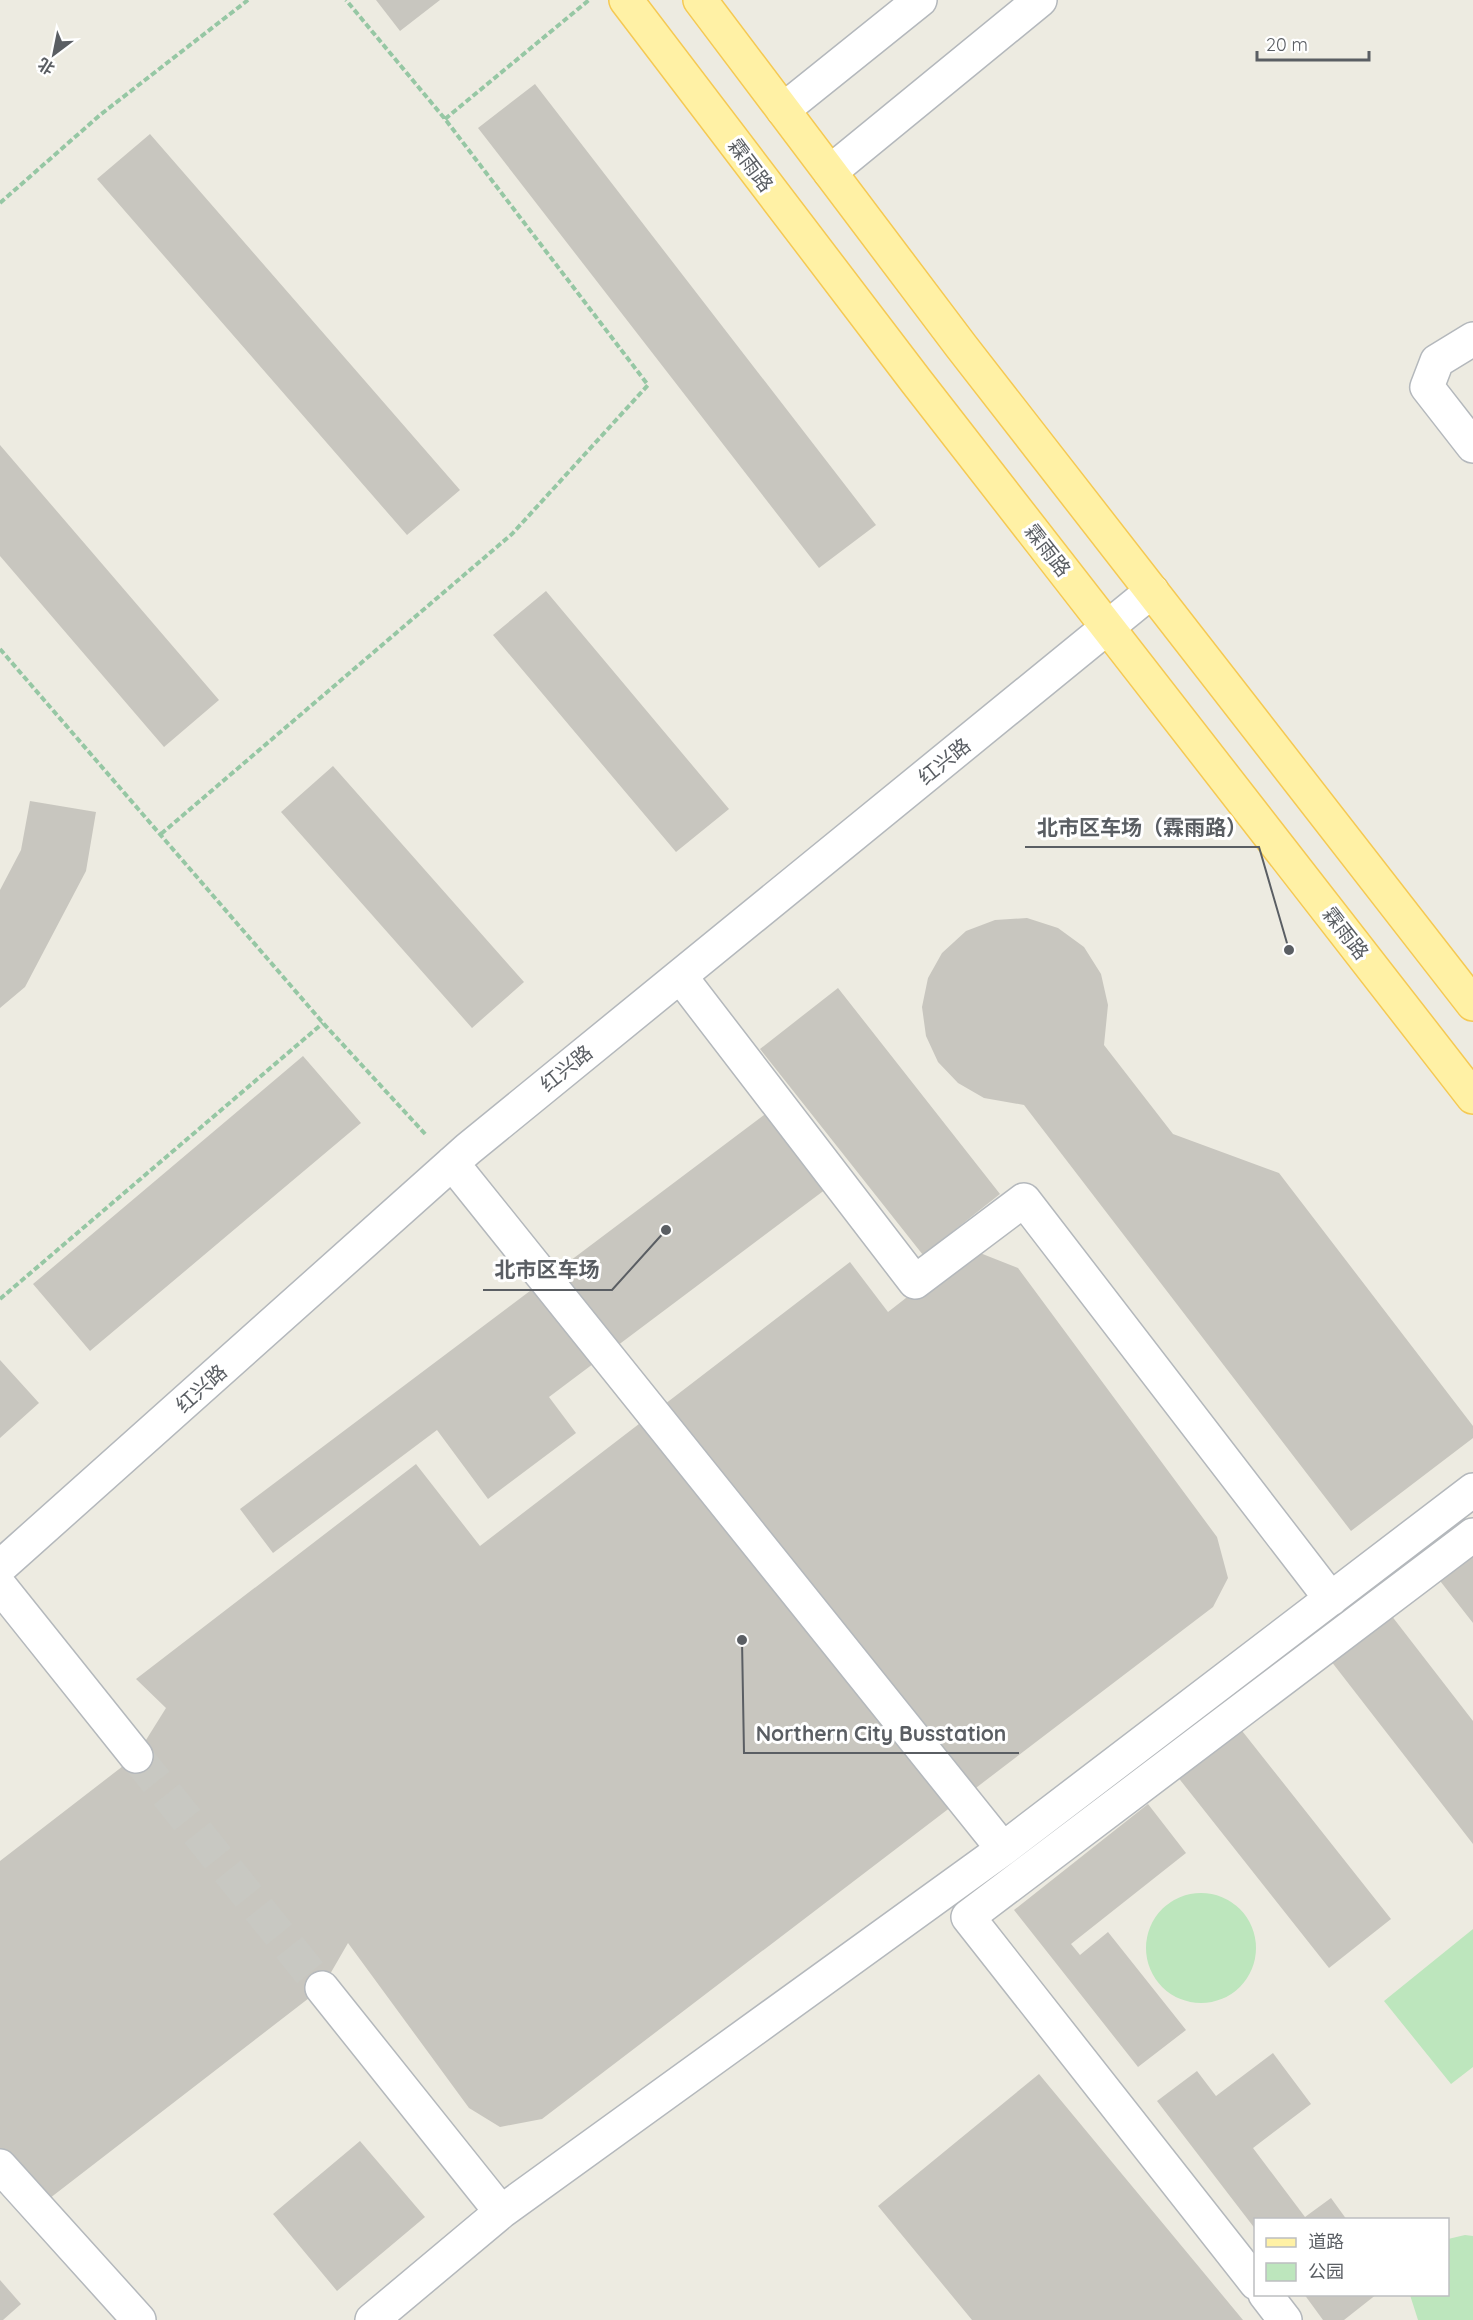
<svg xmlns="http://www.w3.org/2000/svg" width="1473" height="2320" font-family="Quicksand,'Noto Sans SC',sans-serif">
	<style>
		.green { fill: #bde6bd }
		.building { fill: #c8c6bf }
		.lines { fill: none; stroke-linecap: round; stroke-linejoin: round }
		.minor-tunnel { stroke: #c8c8c2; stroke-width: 33; stroke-dasharray: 33 16; stroke-linecap: butt }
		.minor-casing { stroke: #b4b8bc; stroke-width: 36 }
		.major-casing { stroke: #f5c953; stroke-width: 36 }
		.path { stroke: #96c7a4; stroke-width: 4; stroke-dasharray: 6 3; stroke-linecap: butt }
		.minor { stroke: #fff; stroke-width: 33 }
		.major { stroke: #fff1a5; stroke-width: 33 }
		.labels { text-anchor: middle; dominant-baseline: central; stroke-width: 6; stroke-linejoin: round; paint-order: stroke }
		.street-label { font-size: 20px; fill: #5a5e63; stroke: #fff }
		.leader { fill: none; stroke: #5a5e63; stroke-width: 2 }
		.callout-dot { fill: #5a5e63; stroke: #fff; stroke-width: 2 }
		.callout-label { font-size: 21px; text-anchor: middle; font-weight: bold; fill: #5a5e63; stroke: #fff; stroke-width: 6; stroke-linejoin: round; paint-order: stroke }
	</style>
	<rect width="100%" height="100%" fill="#edebe1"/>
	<path class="green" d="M1146 1948a55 55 0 1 1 110 0a55 55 0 1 1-110 0Z
		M1473 1929V2067L1451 2084 1384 2001Z
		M1465 2235 1473 2236V2320H1418L1410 2295 1448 2294V2239Z"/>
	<path class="building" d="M376 0H440L400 31Z
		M535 84 876 525 819 568 478 128Z
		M150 134 460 490 407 535 97 179Z
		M0 445 219 700 164 747 0 556Z
		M546 591 729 809 676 852 493 635Z
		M333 766 524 982 472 1028 281 812Z
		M30 801 96 812 86 871 25 987 0 1008V890L21 850Z
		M1027 918 1058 928 1084 947 1101 974 1108 1005 1104 1045 1173 1134 1279 1173 1473 1426V1438L1351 1531 1024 1105 984 1098 958 1083 938 1062 926 1036 922 1007 928 978 942 953 966 931 995 920Z
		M838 988 1000 1194 923 1255 760 1049Z
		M303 1056 361 1123 90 1351 33 1284Z
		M792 1094 850 1171 549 1397 576 1433 488 1499 437 1430 273 1553 240 1509Z
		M980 1253 1018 1268 1217 1537 1228 1578 1213 1607 542 2119 500 2127 469 2108 348 1943 322 1988 41 2205 0 2151V1861L136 1756 166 1708 136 1679 416 1464 480 1546 850 1262 888 1312 956 1259Z
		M0 1360 39 1403 0 1438Z
		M1473 1549V1623L1437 1577Z
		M1391 1615 1473 1721V1844L1331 1661Z
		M1239 1727 1391 1919 1329 1968 1177 1776Z
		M1148 1804 1186 1853 1071 1944 1080 1955 1108 1932 1186 2030 1138 2067 1014 1910Z
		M1273 2053 1311 2104 1253 2148 1305 2217 1331 2198 1347 2220H1256V2230L1157 2101 1197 2071 1216 2096Z
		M1039 2074 1243 2320H972L878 2206Z
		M360 2141 425 2217 337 2291 273 2214Z
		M0 2280 21 2304 3 2320H0Z
		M1304 2294H1377L1344 2320H1323Z"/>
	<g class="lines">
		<path class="minor-tunnel" d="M136 1756 322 1988"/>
		<g class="minor-casing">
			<path id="minor" d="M783 110 920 0
				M830 172 1040 0
				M1473 339 1437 361 1427 387 1473 446
				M680 976 915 1282 1024 1200 1331 1599
				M452 1163 1003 1849
				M0 1567 468 1149 1152 591
				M0 1586 136 1756
				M322 1988 501 2212
				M0 2166 139 2320
				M1256 2283 968 1917 1473 1535
				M1265 2294 1285 2320
				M372 2320 501 2212 1003 1849 1473 1490"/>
		</g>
		<g class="major-casing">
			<path id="major" d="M626 0 916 381 1473 1097
				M700 0 961 346 1473 1004"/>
		</g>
		<path class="path" d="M445 119 589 0
			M0 203 100 115 248 0
			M0 649 323 1023 427 1136
			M161 834 512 534 648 385 445 119 346 0
			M0 1299 323 1023"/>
		<use href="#minor" class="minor"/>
		<use href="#major" class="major"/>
	</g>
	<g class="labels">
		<g class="street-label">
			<text transform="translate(751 165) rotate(53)">霖雨路</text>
			<text transform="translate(1048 550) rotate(52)">霖雨路</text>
			<text transform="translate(944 761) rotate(-39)">红兴路</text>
			<text transform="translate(1346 933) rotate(52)">霖雨路</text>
			<text transform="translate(566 1068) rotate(-39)">红兴路</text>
			<text transform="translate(201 1388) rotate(-42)">红兴路</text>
		</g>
	</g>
	<path class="leader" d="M1289 950L1259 847H1025M666 1230L612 1290H483M742 1640L744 1753H1019"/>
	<g class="callout-dot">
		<circle cx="1289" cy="950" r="6"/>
		<circle cx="666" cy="1230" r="6"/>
		<circle cx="742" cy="1640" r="6"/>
	</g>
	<g class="callout-label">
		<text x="1142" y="835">北市区车场（霖雨路）</text>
		<text x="547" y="1277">北市区车场</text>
		<text x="881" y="1741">Northern City Busstation</text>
	</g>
	<rect x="1254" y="2218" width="195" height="78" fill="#ffffff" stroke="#bdbfc1" stroke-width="1.5"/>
	<rect x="1266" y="2238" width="30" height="9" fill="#fff1a5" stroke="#bdbfc1" stroke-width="1.5"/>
	<text x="1308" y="2248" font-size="18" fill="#5a5e63">道路</text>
	<rect x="1266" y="2263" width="30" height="18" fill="#bde6bd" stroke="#bdbfc1" stroke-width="1.5"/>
	<text x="1308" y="2278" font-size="18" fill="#5a5e63">公园</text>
	<g transform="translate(54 54) rotate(212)" stroke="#ffffff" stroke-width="4.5" paint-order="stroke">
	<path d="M0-4.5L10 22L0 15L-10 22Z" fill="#5a5e63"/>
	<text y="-9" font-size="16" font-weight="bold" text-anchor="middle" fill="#5a5e63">北</text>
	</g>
	<path d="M1257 51v9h112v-9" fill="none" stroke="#5a5e63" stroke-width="3"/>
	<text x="1266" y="51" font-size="18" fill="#5a5e63" stroke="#ffffff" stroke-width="4.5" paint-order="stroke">20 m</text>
</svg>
